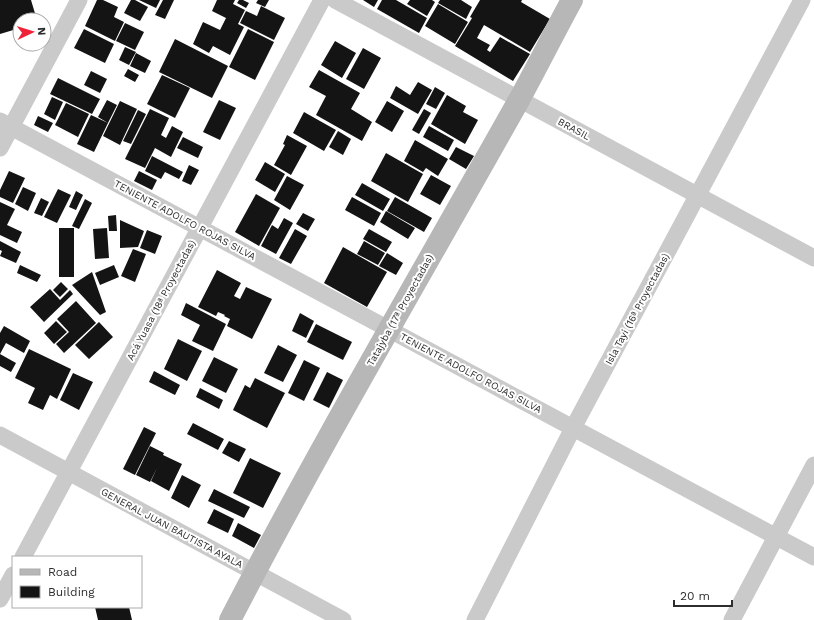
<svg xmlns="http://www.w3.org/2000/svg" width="814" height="620" font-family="'Work Sans',sans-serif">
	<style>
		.building { fill: #141414 }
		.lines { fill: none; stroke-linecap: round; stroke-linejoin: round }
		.street { stroke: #cacaca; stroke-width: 17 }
		.secondary { stroke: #b7b7b7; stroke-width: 22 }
		.labels { text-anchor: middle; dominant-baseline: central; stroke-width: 4; stroke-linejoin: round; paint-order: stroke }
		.street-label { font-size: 10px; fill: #2d2d2d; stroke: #fff }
	</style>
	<rect width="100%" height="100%" fill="#fff"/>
	<path class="building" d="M0 0H31L37 20H20V28L0 34Z
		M97 0H103L118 7 114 17 124 22 115 41 85 26Z
		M131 0H135L148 7 140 21 124 13Z
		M139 0H160L156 8Z
		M163 0H174L165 19 155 15Z
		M217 0H235L233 4 245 10 238 24 244 27 230 55 213 46 209 53 193 44 203 22 220 30 226 18 236 23 212 11Z
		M239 0H243L249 3 246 8 237 3Z
		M258 0H269L265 7 256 3Z
		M363 0H378L374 7Z
		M382 0H396L427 18 419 33 377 9Z
		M410 0H432L435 2 427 16 407 4Z
		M440 0H461L472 7 466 19 438 3Z
		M480 0H522L521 2 550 19 530 52 484 25 477 38 490 45 487 50 490 52 500 37 530 54 513 81 455 46 472 18 470 17Z
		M438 4 468 22 455 44 425 26Z
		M261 6 285 18 274 40 240 23 246 11 257 16Z
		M125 23 144 32 135 50 116 41Z
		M84 29 114 44 105 63 74 48Z
		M248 29 274 42 255 80 229 67Z
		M175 39 228 66 212 98 159 72Z
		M335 41 356 53 342 78 321 65Z
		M125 47 136 52 129 65 119 60Z
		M363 48 381 58 364 89 346 79Z
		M136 53 151 61 145 73 130 66Z
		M128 69 139 75 135 82 124 76Z
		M319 70 360 93 351 109 372 122 362 141 316 115 326 96 309 87Z
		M91 71 107 79 100 93 84 85Z
		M162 75 190 88 175 118 147 104Z
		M58 78 100 99 92 114 50 94Z
		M418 82 432 90 418 114 390 98 396 86 410 95Z
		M435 87 445 93 436 109 426 104Z
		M447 95 466 106 463 112 478 120 465 144 431 124Z
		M52 97 63 102 55 120 44 114Z
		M107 100 117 105 108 123 98 117Z
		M219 100 236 108 220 140 203 132Z
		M120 101 137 109 120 145 103 136Z
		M387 101 404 111 392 132 375 122Z
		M66 103 89 114 78 137 55 125Z
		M150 109 169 118 161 135 166 138 172 126 183 132 171 157 155 148 145 168 125 159Z
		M424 109 431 113 419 134 412 130Z
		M138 110 146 114 131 144 123 141Z
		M304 112 336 130 324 151 293 133Z
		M91 115 108 123 94 152 77 144Z
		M38 116 53 123 48 132 34 125Z
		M429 126 454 140 448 151 423 137Z
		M338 131 351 139 343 155 329 147Z
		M287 135 307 146 291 175 274 165 285 145 283 144Z
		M183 137 203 147 198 158 177 148Z
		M415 140 448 159 438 176 426 168 423 172 404 161Z
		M456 147 474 156 466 169 449 159Z
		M386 153 423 174 408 202 371 181Z
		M152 156 183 172 179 179 165 172 161 179 145 171Z
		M265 162 285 174 275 192 255 180Z
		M189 165 199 170 191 185 182 181Z
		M9 171 25 178 13 203 0 197V190Z
		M139 171 157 180 152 190 134 181Z
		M431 175 451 186 440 205 420 194Z
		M287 176 304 185 290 210 274 200Z
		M362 183 390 199 383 211 355 195Z
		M23 187 36 193 28 211 15 204Z
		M58 189 71 195 57 223 44 217Z
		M76 191 83 195 76 210 69 207Z
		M256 194 280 208 259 246 235 232Z
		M352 197 381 213 374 226 345 210Z
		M395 197 432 218 424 232 387 211Z
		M41 198 49 202 42 216 34 213Z
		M85 199 92 203 79 229 72 226Z
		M0 202 15 209 7 225 22 232 17 243 0 235Z
		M386 211 415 228 408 239 380 222Z
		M303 213 315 219 308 231 296 224Z
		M116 215 117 231H109L108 216Z
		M284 218 293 223 276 254 261 246 272 225 278 229Z
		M120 220 144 231 138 247 120 248Z
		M59 228H74V277H59Z
		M107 228 109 258 95 259 93 229Z
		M295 229 307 236 291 264 279 258Z
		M369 229 392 242 386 252 363 239Z
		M147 230 162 236 155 254 140 248Z
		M0 241 21 252 16 263 0 256 2 251 0 250Z
		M364 241 385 253 378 265 357 254Z
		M343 247 387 272 367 307 324 283Z
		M133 249 146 254 135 282 121 276Z
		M387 253 403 263 396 275 379 266Z
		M20 265 41 275 37 282 17 273Z
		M114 265 119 277 100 285 95 273Z
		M217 270 241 283 234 296 240 299 246 287 272 299 252 339 227 326 230 319 224 316 225 315 218 312 216 316 198 307Z
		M92 272 106 312 100 315 72 285Z
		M61 282 68 289 60 297 53 290Z
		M50 289 60 300 70 290 73 294 44 322 30 307Z
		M76 301 96 323 64 353 56 344 69 332 57 319Z
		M186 303 226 324 213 351 192 341 200 325 181 315Z
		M300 313 314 321 306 338 292 331Z
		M56 321 67 332 54 344 44 333Z
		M99 322 113 337 89 359 75 345Z
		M316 324 352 342 343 360 307 342Z
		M4 326 30 341 24 353 6 343 0 354 16 363 11 372 0 366V333Z
		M178 339 202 351 187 381 164 369Z
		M278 345 297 355 283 382 264 373Z
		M29 349 71 369 57 399 50 395 43 410 28 403 35 388 15 378Z
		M214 357 238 369 226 393 202 381Z
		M304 360 320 368 304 401 288 393Z
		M154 371 180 385 175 395 149 382Z
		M327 372 343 380 329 408 313 400Z
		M73 373 93 382 79 410 60 400Z
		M255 378 285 393 267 428 233 410 245 385 250 388Z
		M200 388 223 400 219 409 196 397Z
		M193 423 224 439 218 450 187 434Z
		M144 427 156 433 135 475 123 469Z
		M229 441 246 449 239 462 222 453Z
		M150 446 164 453 163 455 182 464 169 491 151 481 157 468 150 482 136 475Z
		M250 458 281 473 263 508 233 493Z
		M182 475 201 485 189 508 171 498Z
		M214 489 250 507 244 518 208 501Z
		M214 509 234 519 228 533 207 523Z
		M238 523 261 535 254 548 232 536Z
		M95 607H129L132 620H98Z"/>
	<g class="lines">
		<path class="street" d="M335 0 814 258
			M0 121 814 557
			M0 148 79 0
			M0 435 343 620
			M23 557 322 0
			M0 599 13 575
			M475 620 573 428 802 0
			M732 620 814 465"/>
		<path class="secondary" d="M230 620C321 444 422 273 519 100 537 67 554 33 572 0"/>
	</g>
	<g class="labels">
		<g class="street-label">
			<text transform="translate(574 129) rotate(28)">BRASIL</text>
			<text transform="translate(185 220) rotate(28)">TENIENTE ADOLFO ROJAS SILVA</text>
			<text transform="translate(161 300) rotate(-62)">Acá Yuasa (18ª Proyectadas)</text>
			<text transform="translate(637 309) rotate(-62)">Isla Tayi (16ª Proyectadas)</text>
			<text transform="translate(400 310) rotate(-61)">Tatajyba (17ª Proyectadas)</text>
			<text transform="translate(471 373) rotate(28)">TENIENTE ADOLFO ROJAS SILVA</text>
			<text transform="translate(172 528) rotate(28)">GENERAL JUAN BAUTISTA AYALA</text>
		</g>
	</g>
	<rect x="12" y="556" width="130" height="52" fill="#ffffff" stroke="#ababab"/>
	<rect x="20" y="569" width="20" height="6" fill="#b7b7b7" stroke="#ababab"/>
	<text x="48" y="576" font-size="12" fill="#2d2d2d">Road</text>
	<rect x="20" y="586" width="20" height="12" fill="#141414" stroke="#ababab"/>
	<text x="48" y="596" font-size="12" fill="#2d2d2d">Building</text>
	<g transform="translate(32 32) rotate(86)"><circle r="19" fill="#ffffff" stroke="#ababab"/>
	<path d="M0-3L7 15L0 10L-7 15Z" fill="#f12238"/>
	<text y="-6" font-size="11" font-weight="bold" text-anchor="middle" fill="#2d2d2d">N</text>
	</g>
	<path d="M674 600v6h58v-6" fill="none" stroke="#2d2d2d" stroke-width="2"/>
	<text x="680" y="600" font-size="12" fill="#2d2d2d" stroke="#ffffff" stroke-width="3" paint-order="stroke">20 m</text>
</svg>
